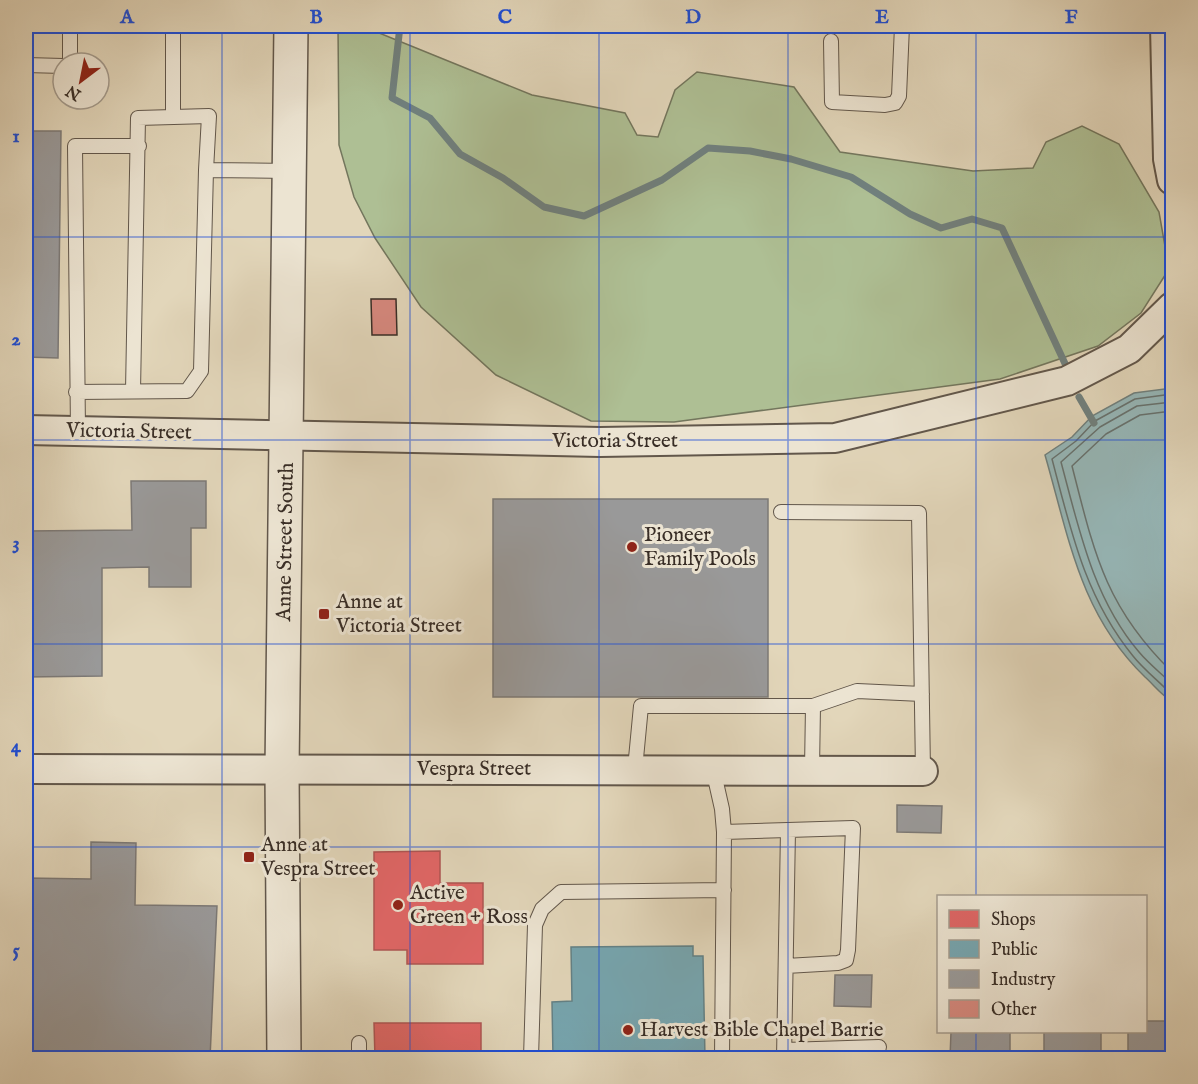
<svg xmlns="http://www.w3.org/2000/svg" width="1198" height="1084" font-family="'IM FELL English',serif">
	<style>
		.green { fill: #aebf94; stroke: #73765d; stroke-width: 1.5 }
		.water { fill: #96b7b8; stroke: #70807e; stroke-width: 1.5 }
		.shops { fill: #e06666; stroke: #ae5553; stroke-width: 1.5 }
		.public { fill: #76a5af; stroke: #638186; stroke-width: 1.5 }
		.industry { fill: #999; stroke: #7c7976; stroke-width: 1.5 }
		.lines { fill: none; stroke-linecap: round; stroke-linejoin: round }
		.shore { stroke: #67726f; stroke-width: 1.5 }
		.stream { stroke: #70807e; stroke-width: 7 }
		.building { fill: #d6887e; stroke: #382d26; stroke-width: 1.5 }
		.service-casing { stroke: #62574b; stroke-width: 16 }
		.minor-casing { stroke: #62574b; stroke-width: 32 }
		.tertiary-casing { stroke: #62574b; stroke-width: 36 }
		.service { stroke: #ece4d2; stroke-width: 14 }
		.minor { stroke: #ece4d2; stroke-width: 28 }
		.tertiary { stroke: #ece4d2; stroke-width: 33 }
		.grid { fill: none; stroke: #1d4ed8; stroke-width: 1.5; stroke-opacity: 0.55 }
		.poi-dot { fill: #8f2418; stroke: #ece4d2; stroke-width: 2 }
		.labels { text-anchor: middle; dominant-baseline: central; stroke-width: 6; stroke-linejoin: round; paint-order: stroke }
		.street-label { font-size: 21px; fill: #382d26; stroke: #ece4d2 }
		.poi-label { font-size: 21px; fill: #382d26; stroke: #ece4d2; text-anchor: start }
		.neatline { fill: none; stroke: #1d4ed8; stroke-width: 2 }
		.grid-label { font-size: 20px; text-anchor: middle; font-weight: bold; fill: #1d4ed8 }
	</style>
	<rect width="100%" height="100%" fill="#e2d6ba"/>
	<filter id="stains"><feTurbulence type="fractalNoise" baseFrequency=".00333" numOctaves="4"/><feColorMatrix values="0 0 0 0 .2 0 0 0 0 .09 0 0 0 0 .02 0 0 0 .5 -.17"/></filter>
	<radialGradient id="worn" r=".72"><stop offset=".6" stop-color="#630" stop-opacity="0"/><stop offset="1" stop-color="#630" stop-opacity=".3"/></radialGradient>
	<path class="green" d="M338 26H362L532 95 625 113 637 135 658 137 675 90 697 72 794 87 840 152 973 171 1033 168 1046 142 1082 126 1119 144 1159 212 1169 269 1141 313 1098 346 1000 379 674 422 591 421 496 375 421 307 375 238 354 197 339 145Z"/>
	<path class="water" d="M1172 388V701C1162 696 1154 685 1145 677 1080 614 1069 538 1045 455L1072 437 1092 416 1134 393Z"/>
	<path class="shops" d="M440 851V883H483V964H407V950H374V852Z
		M374 1023H481V1058H375Z"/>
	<path class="public" d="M693 946V956H703L705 1058H553L552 1002 572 1001 571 947Z"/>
	<path class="industry" d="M793 26H896V33L793 32Z
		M26 131H61L58 358 26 357Z
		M131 481H206V528H191V587H149V567L102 568V676L26 677V531L132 530Z
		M493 499H768V697H493Z
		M897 805 942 806 941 833 897 832Z
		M91 842 136 843 135 905 217 906 210 1058H26V878L91 879Z
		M835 975H872L871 1007 834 1006Z
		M1146 1021H1172V1058H1128V1032H1146Z
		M951 1032H1010V1058H950Z
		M1044 1032H1101V1058H1044Z"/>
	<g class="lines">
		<path class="shore" d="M1172 394 1135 399 1095 421 1076 441 1052 459C1071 531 1085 597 1133 656 1144 670 1160 682 1172 695
			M1172 402 1137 406 1100 427 1061 462C1079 529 1093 598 1139 652 1149 664 1162 674 1172 684
			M1172 411 1140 415 1106 434 1072 466C1094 552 1105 607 1172 672"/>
		<path class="stream" d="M400 26 392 98 430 118 460 154 503 178 544 207 584 216 662 180 708 148 750 151 791 159 851 177 910 214 941 228 972 219 1002 228 1068 370
			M1079 397 1094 423"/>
	</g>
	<path class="building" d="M371 299H396L397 335H372Z"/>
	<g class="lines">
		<g class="service-casing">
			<path id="service" d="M70 26V63
				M831 41 832 102 885 105 895 103 899 96 902 26
				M26 65 63 66
				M173 117V26
				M133 391 138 118 209 116 206 170
				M76 392 187 391 201 371 206 170 290 171
				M78 431 75 146H139
				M781 512 919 513 923 771
				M813 706 857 691 922 694
				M635 769 641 706H813L812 769
				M713 769 722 809 724 832 722 1058
				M724 832 788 830 784 1058
				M786 966 838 963 846 960 848 950 853 828 788 830
				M785 1050 879 1047
				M359 1058V1043
				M531 1058 535 925 542 909 561 892 724 890"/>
		</g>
		<g class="minor-casing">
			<path id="minor" d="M1165 26 1168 159 1172 180
				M26 430 600 442 835 438 1067 381 1129 349 1172 307
				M26 769 923 771"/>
		</g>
		<g class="tertiary-casing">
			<path id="tertiary" d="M284 1058 282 770 291 26"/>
		</g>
		<use href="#service" class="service"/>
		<use href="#minor" class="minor"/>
		<use href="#tertiary" class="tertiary"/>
	</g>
	<path class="grid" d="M222 26V1058M410 26V1058M599 26V1058M788 26V1058M976 26V896M26 237H1172M26 440H1172M26 644H1172M26 847H1172M976 1032V1058"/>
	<g class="poi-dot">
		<circle cx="632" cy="547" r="6"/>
		<rect x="318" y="608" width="12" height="12" rx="3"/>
		<rect x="243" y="851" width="12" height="12" rx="3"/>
		<circle cx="398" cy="905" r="6"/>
		<circle cx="628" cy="1030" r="6"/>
	</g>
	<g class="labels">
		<g class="street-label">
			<text transform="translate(129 432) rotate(1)">Victoria Street</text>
			<text x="615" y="441">Victoria Street</text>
			<text transform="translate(286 542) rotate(-89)">Anne Street South</text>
			<text x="474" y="769">Vespra Street</text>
		</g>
		<g class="poi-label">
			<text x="644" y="535">Pioneer<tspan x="644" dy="24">Family Pools</tspan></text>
			<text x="336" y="602">Anne at<tspan x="336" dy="24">Victoria Street</tspan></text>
			<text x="261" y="845">Anne at<tspan x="261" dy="24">Vespra Street</tspan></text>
			<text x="410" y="893">Active<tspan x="410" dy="24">Green + Ross</tspan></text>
			<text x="640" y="1030">Harvest Bible Chapel Barrie</text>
		</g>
	</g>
	<rect width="1198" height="1084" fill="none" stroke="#e2d6ba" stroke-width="66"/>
	<rect x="937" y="895" width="210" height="138" fill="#ece4d2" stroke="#a49b8d" stroke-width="1.5"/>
	<rect x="949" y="910" width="30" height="18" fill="#e06666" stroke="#a49b8d" stroke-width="1.5"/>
	<text x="991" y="925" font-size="18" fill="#382d26">Shops</text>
	<rect x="949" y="940" width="30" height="18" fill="#76a5af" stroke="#a49b8d" stroke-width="1.5"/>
	<text x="991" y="955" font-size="18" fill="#382d26">Public</text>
	<rect x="949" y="970" width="30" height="18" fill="#999999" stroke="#a49b8d" stroke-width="1.5"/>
	<text x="991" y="985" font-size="18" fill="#382d26">Industry</text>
	<rect x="949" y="1000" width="30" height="18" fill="#d6887e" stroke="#a49b8d" stroke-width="1.5"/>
	<text x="991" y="1015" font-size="18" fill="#382d26">Other</text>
	<g transform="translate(81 81) rotate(212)"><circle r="28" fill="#ece4d2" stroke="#a49b8d" stroke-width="1.5"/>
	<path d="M0-4.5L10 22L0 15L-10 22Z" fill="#8f2418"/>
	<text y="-9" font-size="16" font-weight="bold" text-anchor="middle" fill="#382d26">N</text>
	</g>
	<rect x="33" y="33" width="1132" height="1018" class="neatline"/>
	<g class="grid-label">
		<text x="127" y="23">A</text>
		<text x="316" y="23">B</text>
		<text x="505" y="23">C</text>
		<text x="693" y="23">D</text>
		<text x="882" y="23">E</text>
		<text x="1071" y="23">F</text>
		<text x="16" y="142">1</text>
		<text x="16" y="345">2</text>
		<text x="16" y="549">3</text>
		<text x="16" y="752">4</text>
		<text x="16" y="956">5</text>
	</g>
	<rect width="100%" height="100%" filter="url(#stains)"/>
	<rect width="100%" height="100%" fill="url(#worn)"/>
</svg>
